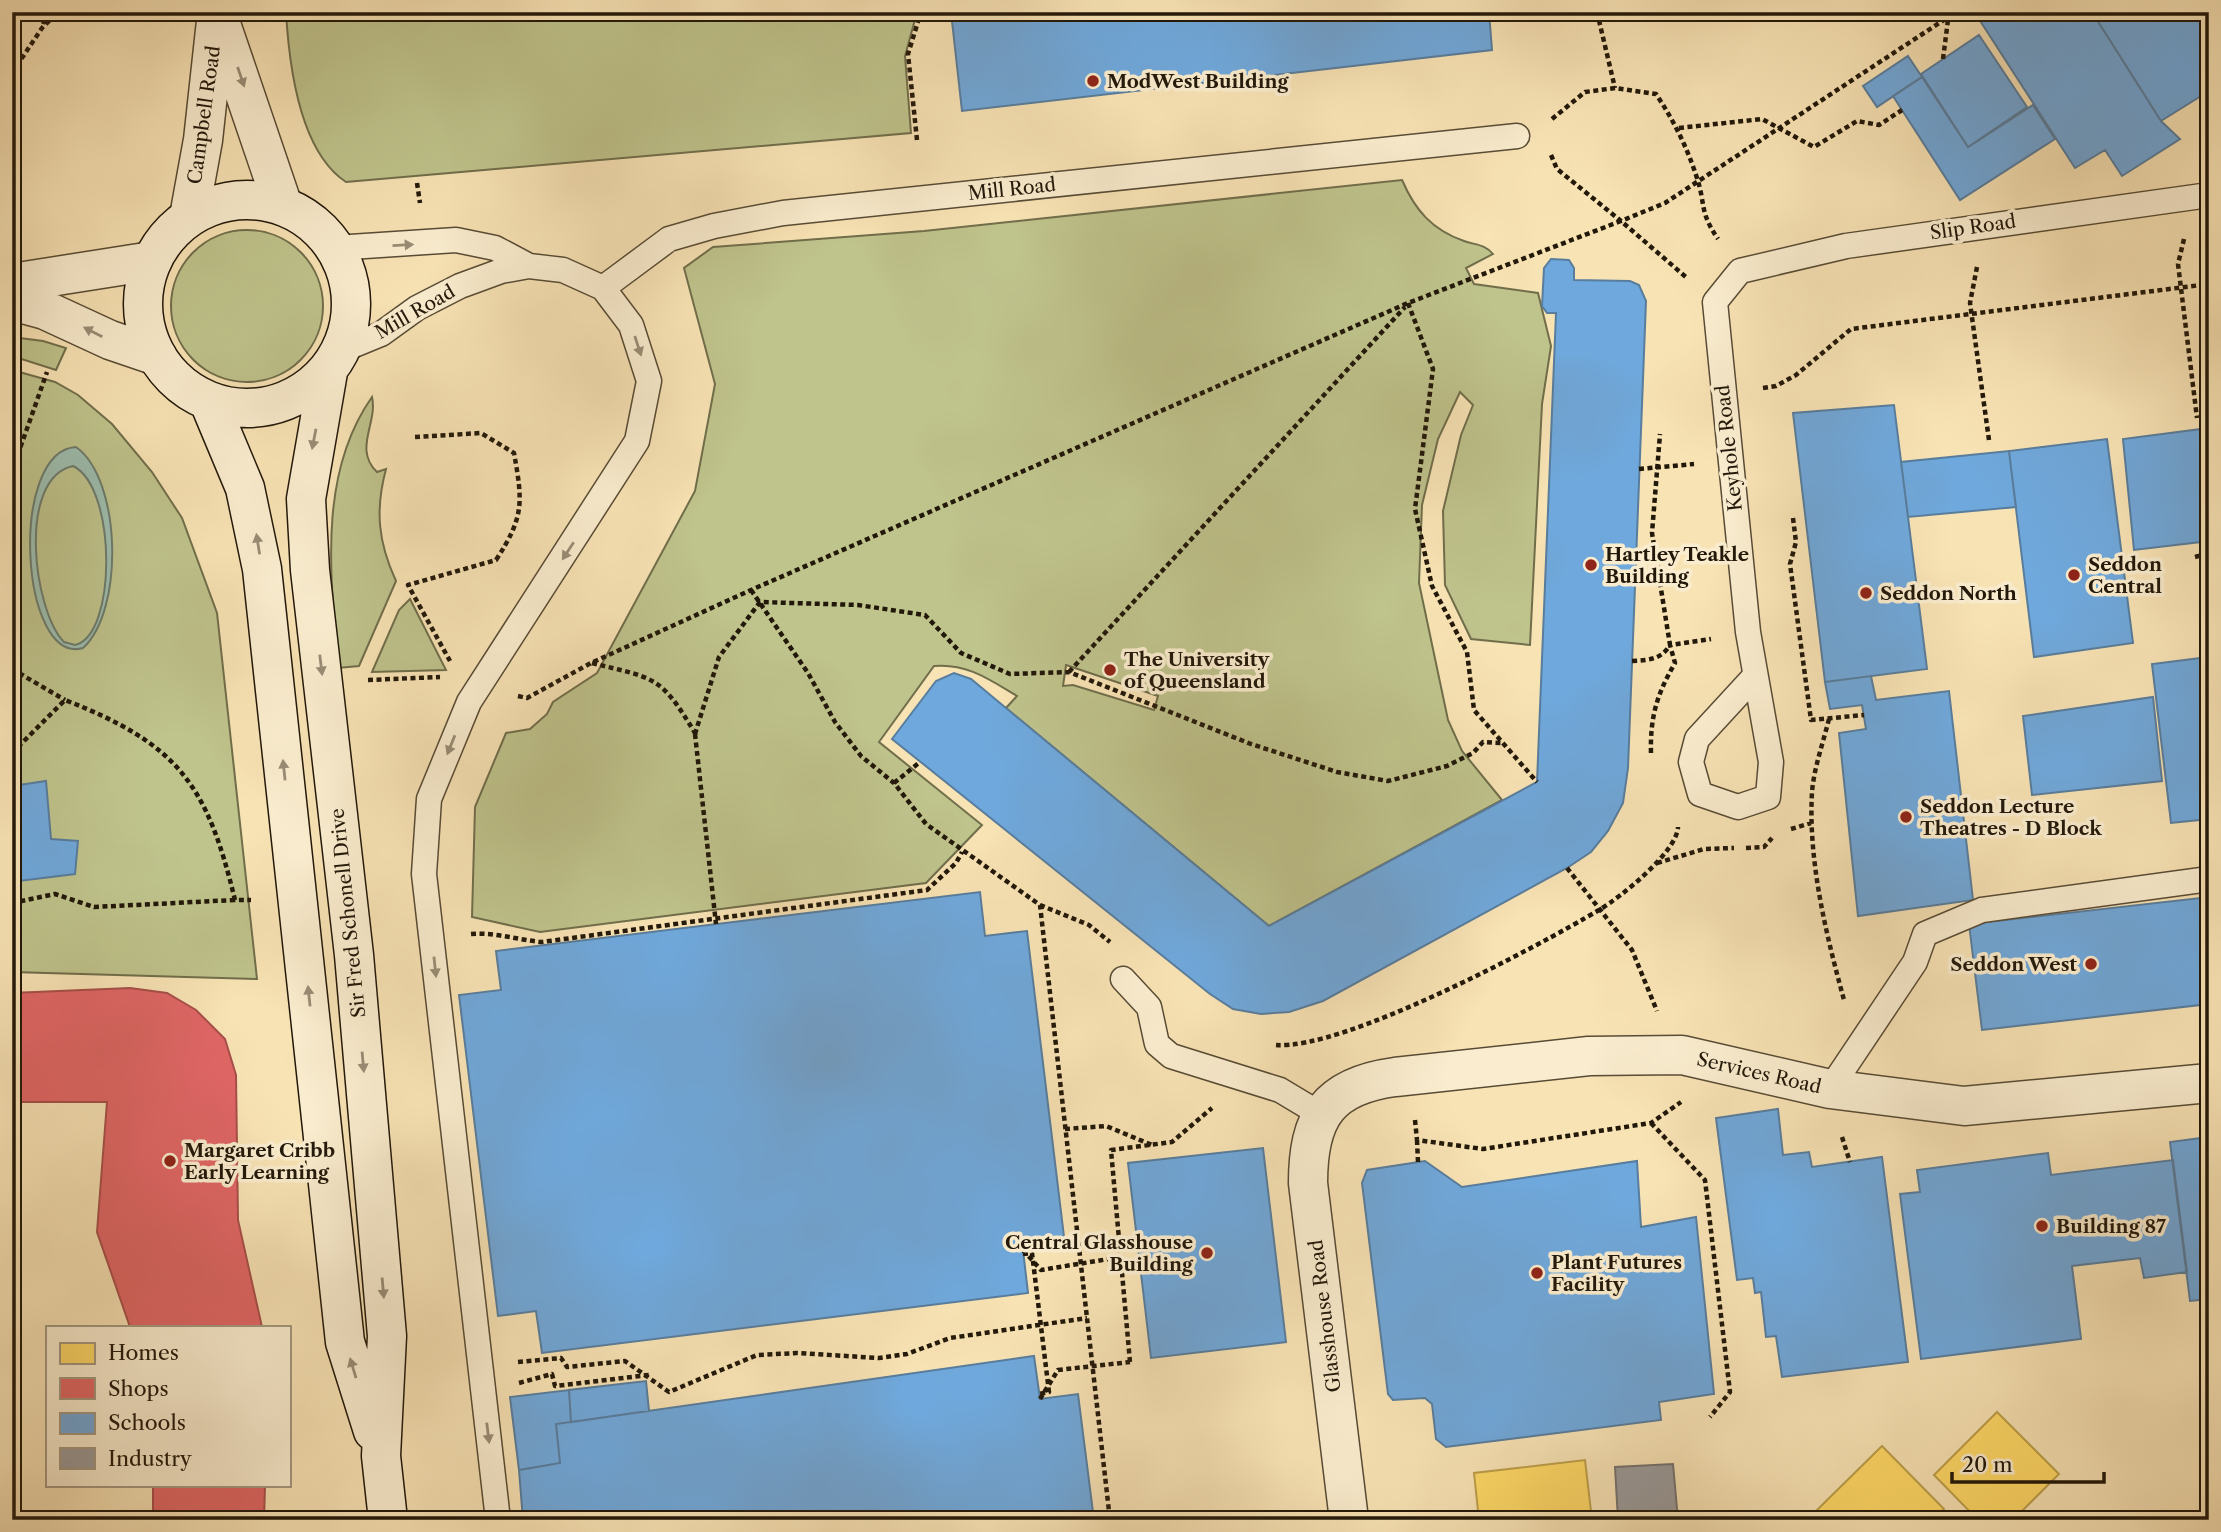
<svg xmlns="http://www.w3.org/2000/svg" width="2221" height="1532" font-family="'Libre Caslon Text',serif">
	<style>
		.green { fill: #bfc38c; stroke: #706e4b; stroke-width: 2; fill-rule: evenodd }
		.water { fill: #9dbeaf; stroke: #6c7c6d; stroke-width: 2; fill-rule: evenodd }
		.homes { fill: #ffd966; stroke: #bd9f4a; stroke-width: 2 }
		.shops { fill: #e06666; stroke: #a74f4a; stroke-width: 2 }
		.schools { fill: #6fa8dc; stroke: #587d9d; stroke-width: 2 }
		.industry { fill: #999; stroke: #75726e; stroke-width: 2 }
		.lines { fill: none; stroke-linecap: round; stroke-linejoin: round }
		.lane-casing { stroke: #584b35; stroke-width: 27 }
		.street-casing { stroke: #584b35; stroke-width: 41 }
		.secondary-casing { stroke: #22180a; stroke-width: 41 }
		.path { stroke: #22180a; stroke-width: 4.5; stroke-dasharray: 5 3.5; stroke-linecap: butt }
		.lane { stroke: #faedcf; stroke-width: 24 }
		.street { stroke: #faedcf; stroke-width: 38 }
		.secondary { stroke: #faedcf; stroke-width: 38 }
		.path-bridge { stroke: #22180a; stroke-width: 4.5; stroke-dasharray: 5 3.5; stroke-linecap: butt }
		.oneway { fill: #998d76 }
		.poi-dot { fill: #8f2418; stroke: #faedcf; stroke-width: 2.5 }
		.labels { text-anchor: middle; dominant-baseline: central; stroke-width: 7; stroke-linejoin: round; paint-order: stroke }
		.poi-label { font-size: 19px; font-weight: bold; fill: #22180a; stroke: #faedcf; text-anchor: start }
		.street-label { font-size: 19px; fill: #22180a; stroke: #faedcf }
	</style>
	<rect width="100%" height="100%" fill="#f8e3b5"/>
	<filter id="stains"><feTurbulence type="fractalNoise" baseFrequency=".00286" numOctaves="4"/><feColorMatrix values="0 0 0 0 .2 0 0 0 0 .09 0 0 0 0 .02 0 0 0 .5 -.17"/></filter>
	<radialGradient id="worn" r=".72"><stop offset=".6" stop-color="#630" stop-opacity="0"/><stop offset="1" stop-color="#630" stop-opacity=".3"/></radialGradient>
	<path class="green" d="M286 12H917L905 56 911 133 346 182C299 151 289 64 286 12Z
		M1402 180C1415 210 1432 230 1464 241 1475 245 1485 244 1493 254L1466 268 1474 284 1538 293 1551 346 1542 404 1530 645 1471 639 1445 585 1443 511 1461 435 1473 405 1460 392 1438 439 1422 505 1419 583 1448 720 1462 751 1502 800 1269 926 1006 708 1017 696C990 680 967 663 934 666L879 742 982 825 926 883 540 932 472 917 475 807 506 733 530 729 547 714 553 702 597 673 695 491 715 384 684 268 713 247 924 231ZM1066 665 1158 696 1154 710 1073 685 1063 686Z
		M171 306a76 76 0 1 1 152 0a76 76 0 1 1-152 0Z
		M12 337 43 341 66 348 56 370 12 356Z
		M12 370 55 382 78 395 112 424 152 472 182 518 217 613 257 979 12 972Z
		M372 397C378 423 353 449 377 472L386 469C375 510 378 542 396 581L359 666 338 668C331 578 317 475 372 397Z
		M410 599 446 670 372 672 399 610Z"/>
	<path class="water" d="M76 447C122 480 124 611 83 648 20 666 8 451 76 447ZM73 466C117 487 117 636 75 645L64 642C33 610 17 478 73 466Z"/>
	<path class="homes" d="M1997 1412 2059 1474 2013 1520H1978L1934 1475Z
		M1882 1446 1944 1509 1932 1520H1825L1816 1511Z
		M1585 1460 1592 1520H1479L1474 1473Z"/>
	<path class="shops" d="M130 988 167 993 196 1010 225 1039 236 1075 238 1220 262 1327H130L97 1232 107 1102H12V993Z
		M153 1485H265L264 1520H153Z"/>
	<path class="schools" d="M951 12H1489L1492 50 962 111Z
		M1983 12H2092L2161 121 2180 139 2122 176 2105 150 2075 168 1977 16Z
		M2092 12H2209V91L2161 121Z
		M1979 35 2027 107 1968 147 1921 74Z
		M1908 56 1922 77 1877 107 1863 86Z
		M1922 77 1968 147 2033 105 2055 139 1960 200 1893 96Z
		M1551 259 1569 260 1574 268V280L1630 281 1639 285 1646 301 1628 768 1623 803 1608 831 1591 852 1567 868 1323 1001 1289 1012 1261 1014 1233 1009 1210 994 892 739 936 681 954 673 971 679 1269 926 1537 782 1556 313H1547L1542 306 1544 268Z
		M1894 405 1927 669 1825 682 1793 413Z
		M2209 428V541L2134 550 2123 439Z
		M2107 439 2133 643 2034 657 2009 451Z
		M2009 451 2016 507 1908 517 1901 462Z
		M2209 657V819L2171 823 2152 664Z
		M1871 676 1876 700 1949 691 1973 900 1858 916 1839 733 1866 729 1862 705 1830 709 1825 682Z
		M2153 697 2162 781 2032 795 2023 716Z
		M46 781 51 839 78 841 75 874 19 881 12 858V786Z
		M980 892 985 936 1027 931 1065 1245 1023 1250 1028 1293 542 1353 536 1311 498 1316 459 995 501 990 496 951Z
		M2209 897V1004L1982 1030 1969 924Z
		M1778 1109 1783 1155 1809 1152 1812 1167 1882 1157 1908 1362 1782 1377 1776 1336 1766 1337 1761 1292 1755 1293 1753 1278 1737 1280 1716 1118Z
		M2209 1137V1299L2190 1301 2170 1142Z
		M1263 1148 1286 1342 1151 1358 1128 1163Z
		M2048 1153 2051 1175 2173 1160 2187 1272 2144 1278 2140 1258 2072 1266 2081 1339 1921 1359 1900 1194 1920 1192 1917 1170Z
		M1425 1161 1462 1187 1637 1161 1641 1227 1696 1217 1714 1394 1659 1402 1661 1420 1446 1447 1436 1439 1432 1404 1425 1398 1393 1400 1388 1394 1362 1183 1367 1170Z
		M1034 1356 1040 1399 1078 1394 1094 1520H523L519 1470 560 1463 556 1424Z
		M646 1381 649 1411 571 1422 569 1390Z
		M569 1390 571 1422 556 1424 560 1463 519 1470 510 1397Z"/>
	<path class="industry" d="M1673 1464 1678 1520H1618L1615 1467Z"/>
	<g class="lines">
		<g class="lane-casing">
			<path id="lane" d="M335 248 456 240 495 248 529 266
				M603 288 669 239 714 226 783 213 1517 136
				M342 350 381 334 417 308 460 286 501 271 529 266 563 270 603 288 631 325 649 381 637 441 469 702 429 799 424 874 498 1520
				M1755 676 1697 739 1691 762 1700 794 1738 807 1768 797 1771 762 1748 632 1715 302 1740 271 1846 246 2209 195
				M1123 979 1149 1007 1157 1044 1171 1056 1280 1090 1320 1114
				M1830 1089 1915 962 1925 934 1982 910 2209 879"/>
		</g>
		<g class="street-casing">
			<path id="street" d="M219 18 283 206
				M189 217 203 140 217 12
				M12 283 152 261
				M12 301 45 310 110 340 157 356
				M1349 1520 1308 1183C1308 1117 1328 1086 1395 1077L1589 1056 1682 1055 1830 1089 1964 1106 2209 1083"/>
		</g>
		<g class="secondary-casing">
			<path id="secondary" d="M143 304a104 104 0 1 1 208 0a104 104 0 1 1-208 0Z
				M328 372 306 499 310 570 354 955 387 1336 381 1456 388 1520
				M209 402 245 488 262 569 345 1342 373 1431"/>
		</g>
		<path class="path" d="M1597 12 1615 88
			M43 24 48 12
			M1943 59 1949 12
			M12 73 42 28 58 12
			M1552 119 1585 92 1615 88 1656 94C1674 121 1687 147 1697 178 1706 206 1699 211 1718 239
			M1679 128 1762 119 1814 147 1857 121 1879 125 1902 110
			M917 140 908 54 921 12
			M1551 155 1557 169 1621 221 1665 203 1956 12
			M417 183 420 203
			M2184 239 2178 264 2197 418
			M1977 267 1970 303 1989 440
			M1408 303 1433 369 1415 509 1432 586 1467 652 1474 710 1537 782
			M1763 388 1776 386 1796 375 1851 329 2209 284
			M415 437 481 433 514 453C523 503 524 517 496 560L408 585 450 661
			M1639 469 1694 464
			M12 471 47 372
			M1793 518 1796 542 1790 564 1811 720 1864 715
			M2195 557 2209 553
			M751 590 808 673 835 722 861 756 894 783 926 824 1040 905 1110 1520
			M1632 661C1648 660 1661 660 1670 645L1652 533 1660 434
			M592 663C656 679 660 675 695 733
			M12 669 65 700
			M1069 672 1405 307
			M368 680 440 677
			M518 696 527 698 591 663 751 590 1408 303 1621 221 1687 278
			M1829 719C1823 743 1814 768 1812 792 1808 861 1826 934 1844 1000
			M695 734 719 657 760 602 858 605 925 615 961 653 1010 674 1069 672 1251 744 1337 772 1388 781 1447 766 1473 753 1483 742 1502 743
			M12 753 65 700C178 744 207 784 235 900H251
			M1651 753C1650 717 1657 694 1675 663L1670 645 1711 639
			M894 783 920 762
			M1791 829 1811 823
			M1746 848 1764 847 1772 838
			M1657 863 1704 849 1734 848
			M1567 868 1632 950 1657 1011
			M12 903 55 894 94 907 235 900
			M1040 905 1089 925 1110 942
			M471 934C495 932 518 940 542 942L927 890 956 863 962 852
			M1276 1045C1344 1050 1535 948 1599 910 1621 897 1677 852 1678 827
			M1415 1120 1417 1140 1483 1149 1651 1123 1681 1102
			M1651 1123 1705 1180 1730 1392 1710 1417
			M1065 1129 1106 1126 1152 1145
			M1842 1137 1850 1162
			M1417 1140 1418 1162
			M1023 1254 1032 1253 1049 1392 1039 1394
			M518 1362 561 1358 567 1367 625 1361 669 1392 757 1355 797 1353 879 1358 907 1354 950 1338 1087 1318
			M1130 1362 1111 1150 1172 1142 1212 1108
			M519 1383 552 1374 555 1386 649 1375"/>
		<use href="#lane" class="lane"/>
		<use href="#street" class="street"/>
		<use href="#secondary" class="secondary"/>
		<path class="path-bridge" d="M695 734 716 924
			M1023 1250 1041 1270 1121 1257
			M1040 1399 1058 1370 1130 1362"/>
	</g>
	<defs><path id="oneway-solid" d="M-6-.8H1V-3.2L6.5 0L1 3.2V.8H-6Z" transform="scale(1.75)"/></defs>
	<g class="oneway">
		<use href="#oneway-solid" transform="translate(241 77) rotate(71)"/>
		<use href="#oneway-solid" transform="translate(403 245) rotate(-3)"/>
		<use href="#oneway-solid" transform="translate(93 332) rotate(-153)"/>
		<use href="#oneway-solid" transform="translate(638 346) rotate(72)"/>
		<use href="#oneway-solid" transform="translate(314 439) rotate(101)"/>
		<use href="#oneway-solid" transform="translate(258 544) rotate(-99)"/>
		<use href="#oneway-solid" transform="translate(568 551) rotate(123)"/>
		<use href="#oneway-solid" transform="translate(321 665) rotate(83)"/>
		<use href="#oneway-solid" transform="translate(451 745) rotate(112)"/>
		<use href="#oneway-solid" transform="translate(284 770) rotate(-96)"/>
		<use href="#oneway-solid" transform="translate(435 967) rotate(84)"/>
		<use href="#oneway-solid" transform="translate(309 996) rotate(-96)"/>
		<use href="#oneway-solid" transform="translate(363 1062) rotate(85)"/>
		<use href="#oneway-solid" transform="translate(383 1288) rotate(85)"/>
		<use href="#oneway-solid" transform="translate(353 1368) rotate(-107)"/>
		<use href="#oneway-solid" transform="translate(488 1433) rotate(83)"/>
	</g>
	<g class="poi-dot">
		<circle cx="1093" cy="81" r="7"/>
		<circle cx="1591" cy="565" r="7"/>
		<circle cx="2074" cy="575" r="7"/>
		<circle cx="1866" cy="593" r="7"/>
		<circle cx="1110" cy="670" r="7"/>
		<circle cx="1906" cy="817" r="7"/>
		<circle cx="2091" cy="964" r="7"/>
		<circle cx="170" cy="1161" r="7"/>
		<circle cx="2042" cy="1226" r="7"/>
		<circle cx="1207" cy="1253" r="7"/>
		<circle cx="1537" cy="1273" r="7"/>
	</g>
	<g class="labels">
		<g class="poi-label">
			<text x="1107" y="81">ModWest Building</text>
			<text x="1605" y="554">Hartley Teakle<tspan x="1605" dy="22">Building</tspan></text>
			<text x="2088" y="564">Seddon<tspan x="2088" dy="22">Central</tspan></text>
			<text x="1880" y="593">Seddon North</text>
			<text x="1124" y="659">The University<tspan x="1124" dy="22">of Queensland</tspan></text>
			<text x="1920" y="806">Seddon Lecture<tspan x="1920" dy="22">Theatres - D Block</tspan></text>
			<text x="2077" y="964" text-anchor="end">Seddon West</text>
			<text x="184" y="1150">Margaret Cribb<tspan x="184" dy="22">Early Learning</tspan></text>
			<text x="2056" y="1226">Building 87</text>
			<text x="1193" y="1242" text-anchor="end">Central Glasshouse<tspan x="1193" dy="22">Building</tspan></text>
			<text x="1551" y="1262">Plant Futures<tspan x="1551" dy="22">Facility</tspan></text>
		</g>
		<g class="street-label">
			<text transform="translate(204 115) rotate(-82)">Campbell Road</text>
			<text transform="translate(1012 189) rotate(-6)">Mill Road</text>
			<text transform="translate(1973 227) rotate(-8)">Slip Road</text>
			<text transform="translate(415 312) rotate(-30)">Mill Road</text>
			<text transform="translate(1729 448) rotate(-96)">Keyhole Road</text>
			<text transform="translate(348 913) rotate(-96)">Sir Fred Schonell Drive</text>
			<text transform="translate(1759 1073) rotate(13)">Services Road</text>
			<text transform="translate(1325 1316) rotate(-97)">Glasshouse Road</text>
		</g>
	</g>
	<rect width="2221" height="1532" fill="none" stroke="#f8e3b5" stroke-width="42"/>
	<rect x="14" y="14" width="2193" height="1504" fill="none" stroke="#22180a" stroke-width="3.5"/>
	<rect x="21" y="21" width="2179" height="1490" fill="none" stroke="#22180a" stroke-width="2"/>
	<rect x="46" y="1326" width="245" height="161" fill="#faedcf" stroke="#a49880" stroke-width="2"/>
	<rect x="60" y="1343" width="35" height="21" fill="#ffd966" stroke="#a49880" stroke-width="2"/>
	<text x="108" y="1360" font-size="21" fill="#22180a">Homes</text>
	<rect x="60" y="1378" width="35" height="21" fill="#e06666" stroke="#a49880" stroke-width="2"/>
	<text x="108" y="1396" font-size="21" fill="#22180a">Shops</text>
	<rect x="60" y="1413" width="35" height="21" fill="#6fa8dc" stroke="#a49880" stroke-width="2"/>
	<text x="108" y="1430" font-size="21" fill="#22180a">Schools</text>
	<rect x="60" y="1448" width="35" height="21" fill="#999999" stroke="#a49880" stroke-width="2"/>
	<text x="108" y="1466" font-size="21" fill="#22180a">Industry</text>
	<path d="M1952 1472v10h152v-10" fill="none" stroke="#22180a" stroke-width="3.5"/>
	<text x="1962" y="1472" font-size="21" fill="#22180a" stroke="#faedcf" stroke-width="5" paint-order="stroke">20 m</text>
	<rect width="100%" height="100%" filter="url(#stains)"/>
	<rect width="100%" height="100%" fill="url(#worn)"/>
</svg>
